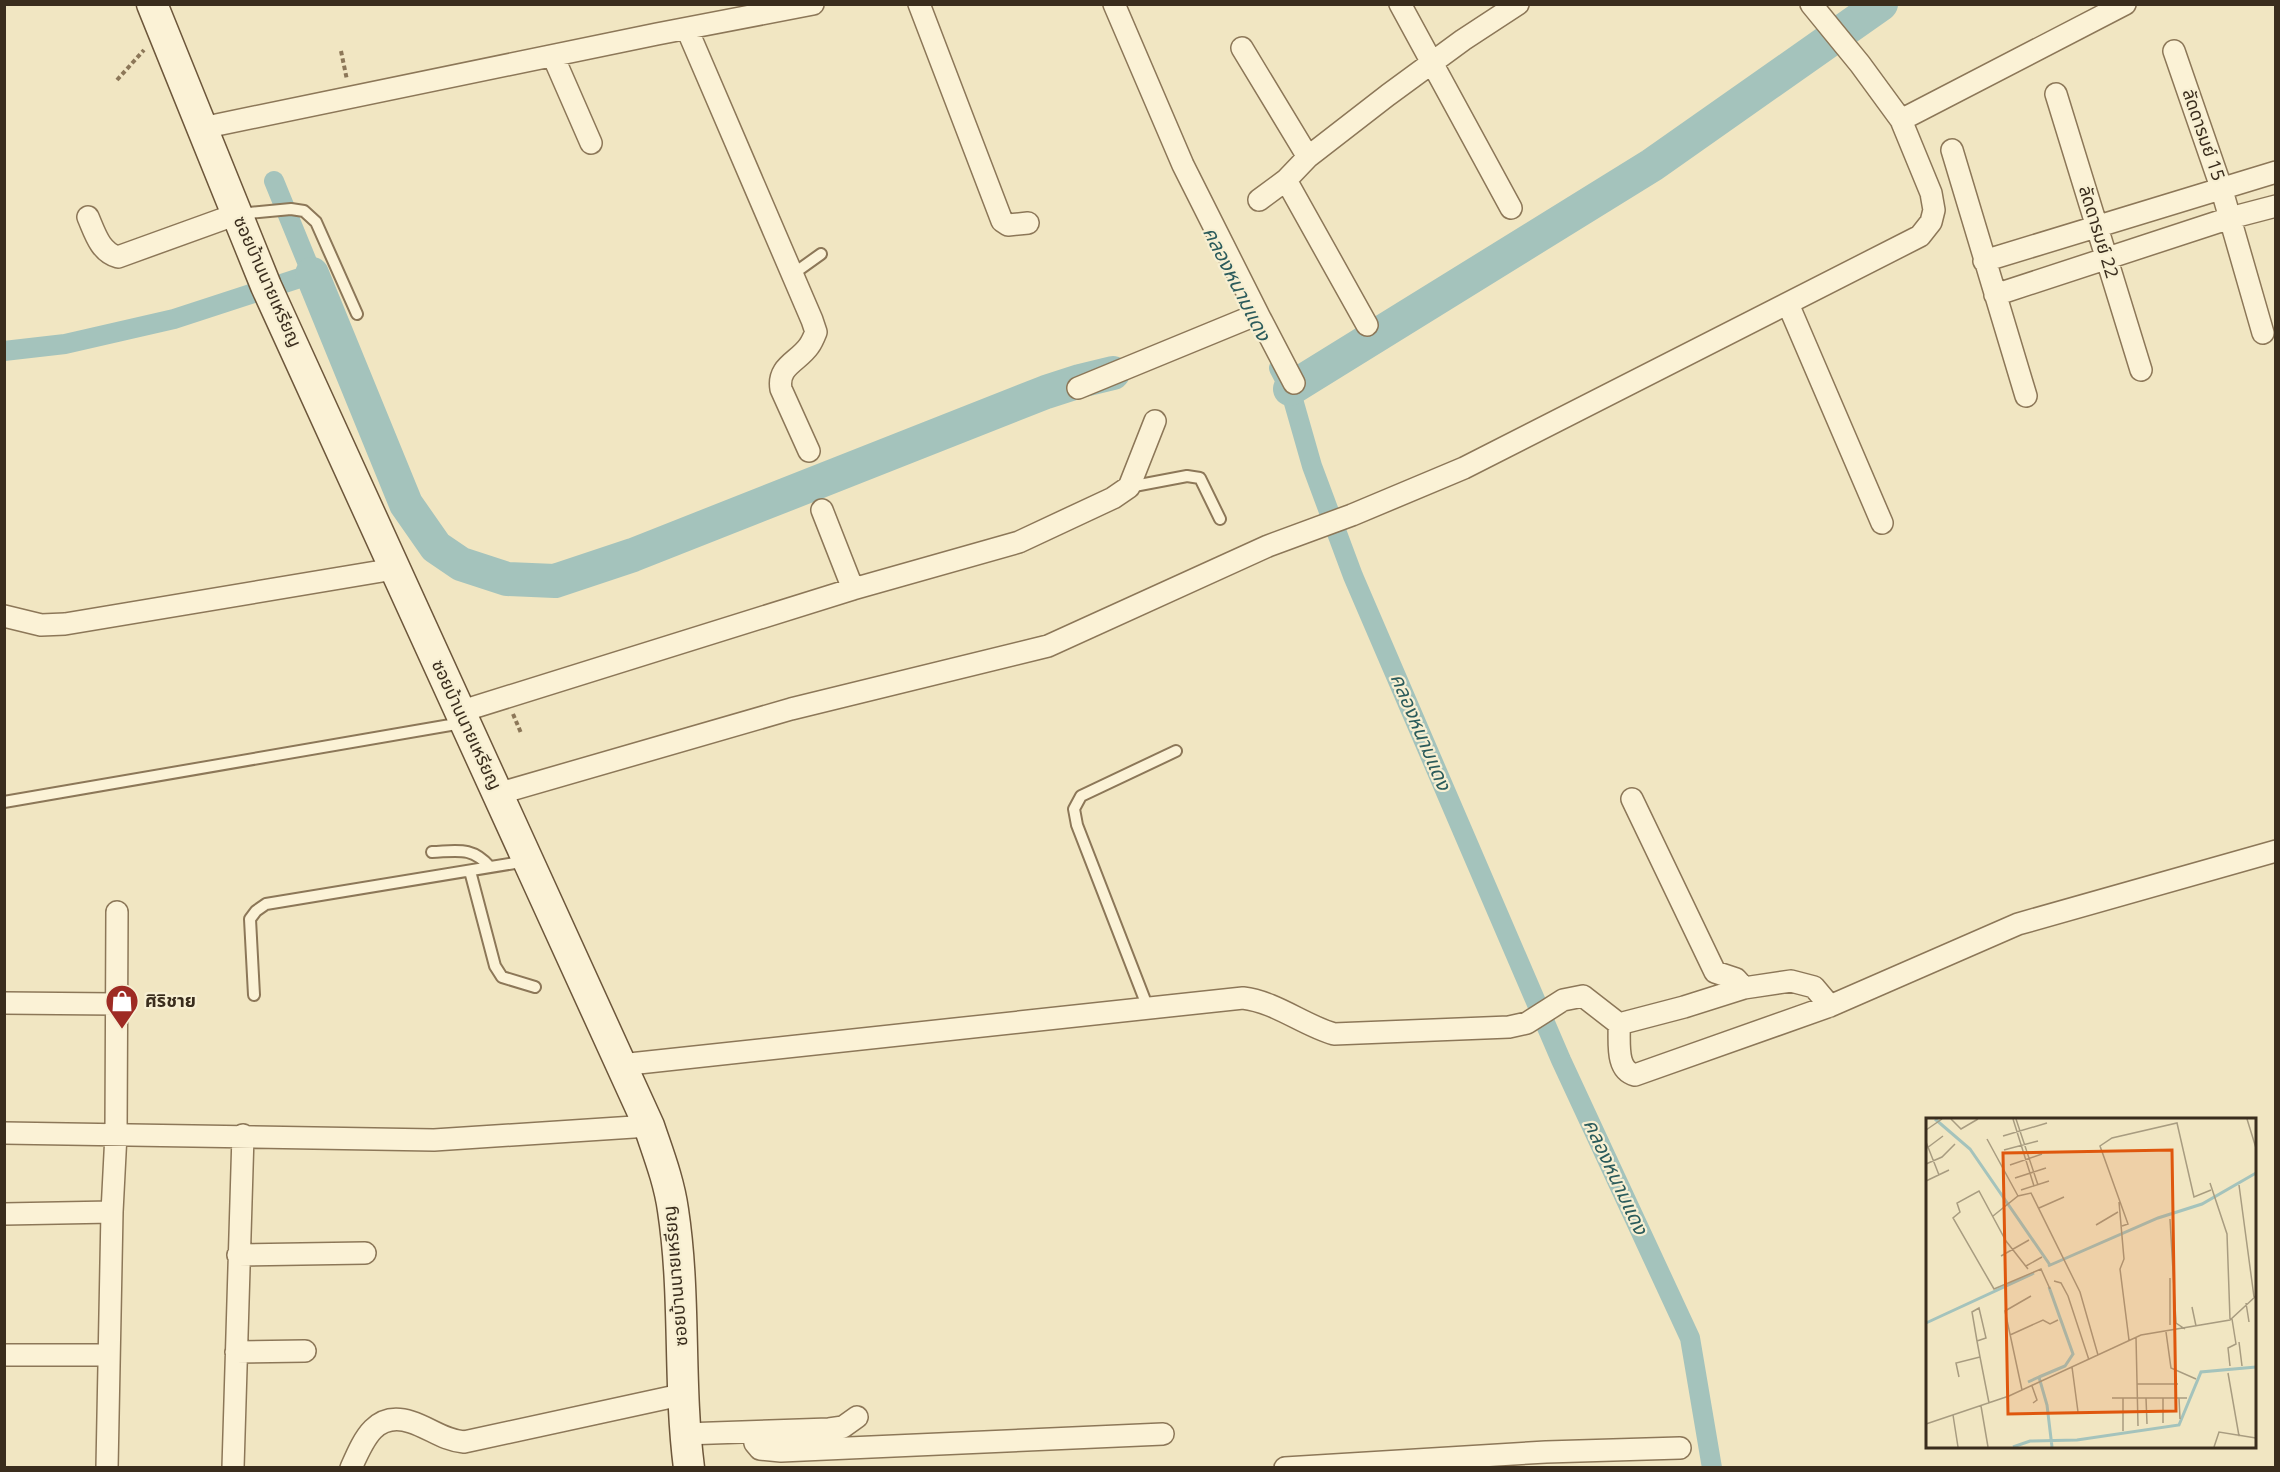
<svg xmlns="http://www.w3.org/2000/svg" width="2280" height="1472" font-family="Georgia,'Noto Sans Thai',serif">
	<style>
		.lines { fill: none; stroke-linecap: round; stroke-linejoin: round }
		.canal { stroke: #a4c3bc; stroke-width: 20 }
		.river { stroke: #a4c3bc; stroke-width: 34 }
		.lane-casing { stroke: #8c7758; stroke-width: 14 }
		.street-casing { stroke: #8c7758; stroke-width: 24 }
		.secondary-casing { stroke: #6d573b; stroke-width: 33 }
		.path { stroke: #8c7758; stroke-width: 4; stroke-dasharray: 4.5 3; stroke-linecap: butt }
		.lane { stroke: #fbf2d6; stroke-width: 10 }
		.street { stroke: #fbf2d6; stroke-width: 21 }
		.secondary { stroke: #fbf2d6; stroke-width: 30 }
		.labels { text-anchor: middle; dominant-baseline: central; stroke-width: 4.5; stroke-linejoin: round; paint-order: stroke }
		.street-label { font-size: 18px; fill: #3a2d1d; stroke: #f7efd2 }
		.poi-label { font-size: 18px; font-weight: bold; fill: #3a2d1d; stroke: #f7efd2; text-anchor: start }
		.water-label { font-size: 20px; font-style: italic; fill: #2b5b5b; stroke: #f7efd2 }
		.inset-river { fill: none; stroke: #a4c3bc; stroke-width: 3 }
		.inset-road { fill: none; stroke: #a89c80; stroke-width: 1.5 }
		.view { fill: #df570d; fill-opacity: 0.15; stroke: #df570d; stroke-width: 3 }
		.inset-edge { fill: none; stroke: #3a2d1d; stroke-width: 3 }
	</style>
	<rect width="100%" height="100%" fill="#f1e6c2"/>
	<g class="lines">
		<path class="canal" d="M4 351 65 344 174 319 312 274 274 181
			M1279 368 1290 389 1312 466 1353 576 1561 1060 1690 1338 1712 1468"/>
		<path class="river" d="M312 274 406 504 436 547 461 564 507 579 555 581 633 555 1046 392 1080 381 1113 373
			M1290 389 1652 165 1881 4"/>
		<g class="lane-casing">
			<path id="lane" d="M239 214 291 209 304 211 316 222 357 314
				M793 274 821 254
				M1129 487 1187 476 1200 478 1220 519
				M4 802 462 723
				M432 852C457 851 472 846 490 867
				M470 871 495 966 502 977 535 987
				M254 995 250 919 256 911 266 904 527 861
				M1148 1008 1077 825 1074 809 1081 796 1176 751"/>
		</g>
		<g class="street-casing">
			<path id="street" d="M919 4 1002 221 1008 225 1028 223
				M1400 4 1511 208
				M687 29 812 320 816 332C814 337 812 342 809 346 798 362 777 366 781 389L809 451
				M1242 48 1308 157
				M2174 51 2221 187 2263 333
				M553 56 591 143
				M2056 94 2141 370
				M1901 120 2125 4
				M202 128 657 34 813 4
				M1952 150 2026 396
				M1286 180 1367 325
				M1259 200 1286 180 1308 157 1388 95 1463 40 1518 4
				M88 217C95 233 100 252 118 257L237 214
				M1984 261 2276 172
				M1995 295 2230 218 2276 206
				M1788 304 1882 523
				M1258 314 1294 383
				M1078 388 1258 314 1183 165 1114 4
				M822 510 853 589
				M4 616 41 625 65 624 394 569
				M459 712 853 589 1019 542 1113 498 1129 487 1155 421
				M497 794 791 709 1048 646 1268 546 1352 515 1464 468 1920 236 1931 222 1934 210 1931 193 1901 120 1860 64 1811 4
				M1632 799 1715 972 1736 979 1744 988
				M4 1003 115 1004
				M1619 1024C1620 1041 1615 1070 1635 1075L1830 1006 2018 924 2276 851
				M620 1065 1243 998C1276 1002 1303 1025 1334 1034L1509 1027 1527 1023 1563 1000 1583 996 1619 1024 1684 1007 1744 988 1791 981 1814 987 1830 1006
				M4 1133 434 1140 649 1126
				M4 1214 112 1212
				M238 1255 365 1253
				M236 1352 305 1351
				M4 1355H109
				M753 1432 755 1443 760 1449 781 1451 1163 1434
				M684 1434 829 1429 843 1427 857 1417
				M107 1468 112 1212 116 1134 117 912
				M233 1468 243 1135
				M351 1468C363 1441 375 1410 411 1422 430 1428 443 1440 464 1442L685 1394
				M1285 1468 1546 1452 1680 1448"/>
		</g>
		<g class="secondary-casing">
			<path id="secondary" d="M152 4 266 286 649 1126C658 1153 669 1181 673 1210 686 1295 678 1382 689 1468"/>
		</g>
		<path class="path" d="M341 51 347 80
			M117 80 144 50
			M513 714 521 733"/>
		<use href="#lane" class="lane"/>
		<use href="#street" class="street"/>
		<use href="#secondary" class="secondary"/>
	</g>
	<defs>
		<g id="shop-pin" transform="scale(1.725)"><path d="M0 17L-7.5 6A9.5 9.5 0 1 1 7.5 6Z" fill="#9e2b24" stroke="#f7efd2"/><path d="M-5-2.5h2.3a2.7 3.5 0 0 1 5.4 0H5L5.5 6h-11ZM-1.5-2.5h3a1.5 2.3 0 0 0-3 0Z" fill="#fff"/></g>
	</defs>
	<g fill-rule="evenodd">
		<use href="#shop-pin" x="122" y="1001"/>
	</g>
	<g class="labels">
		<g class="street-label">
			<text transform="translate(2203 135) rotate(71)">ลัดดารมย์ 15</text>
			<text transform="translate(2098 232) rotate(73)">ลัดดารมย์ 22</text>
			<text transform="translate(267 282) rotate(66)">ซอยบ้านนายเหรียญ</text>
			<text transform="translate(466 725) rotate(65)">ซอยบ้านนายเหรียญ</text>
			<text transform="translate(676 1276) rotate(-95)">ซอยบ้านนายเหรียญ</text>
		</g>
		<g class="poi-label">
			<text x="145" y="1001">ศิริชาย</text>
		</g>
		<g class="water-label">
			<text transform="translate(1236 284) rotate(63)">คลองหนามแดง</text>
			<text transform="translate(1420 732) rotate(67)">คลองหนามแดง</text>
			<text transform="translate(1615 1177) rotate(65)">คลองหนามแดง</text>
		</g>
	</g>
	<g transform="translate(1926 1118)">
		<rect width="330" height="330" fill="#f1e6c2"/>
		<path class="inset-river" d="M9 1 44 31 124 147M122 148 232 100 276 86 330 55M0 205 108 155M113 259 139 248 147 236 123 169M102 264 113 259 121 287 126 329M87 329 104 323 151 322 253 307 275 254 330 249"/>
		<path class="inset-road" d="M25 1 35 11 52 1M87 1 108 68M90 1 112 67M321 1 330 30M0 12 16 1M77 18 121 5M61 21 92 78M0 24 13 57M1 30 17 18M78 32 112 23M0 46 16 39 29 26M84 47 116 36M89 60 120 50M0 63 23 52M284 65 301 116 304 201M313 67 328 179M95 72 123 63M193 84 198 141 194 151 203 222M113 90 138 79M67 98 92 78 105 75 154 174 172 237M244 101 250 205 259 211M170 107 192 94M196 108 202 106 174 28 186 20 251 5 268 79 285 72M75 138 103 122M100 148 116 139M102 151 80 123 53 73 31 85 34 94 27 100 68 171 115 151 124 171M244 160V207M128 163 135 165 142 178 163 242M320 185 323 204M266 189 270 208M240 214 245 250 270 261M84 217 117 202 124 206 132 202M210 219 212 308M51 223 60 220 53 190 46 194 51 223 54 239 63 285M313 224 316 248M304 248 302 230 310 226 306 201M146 249 152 294M302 255 313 318M33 259 30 245 54 239M211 266H252M106 268 111 282 107 285M96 272 79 193 105 178M186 280H261M197 280V313M220 280 221 306M237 280V305M253 280 254 301M55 288 62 329M27 297 32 329M0 306 83 278 215 217 304 202 330 178M288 329 293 314 330 320"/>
		<path class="view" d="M246 32 250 293 82 296 77 35Z"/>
		<rect width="330" height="330" class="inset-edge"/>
	</g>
	<rect width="2280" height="1472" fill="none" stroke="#3a2d1d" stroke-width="12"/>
</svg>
